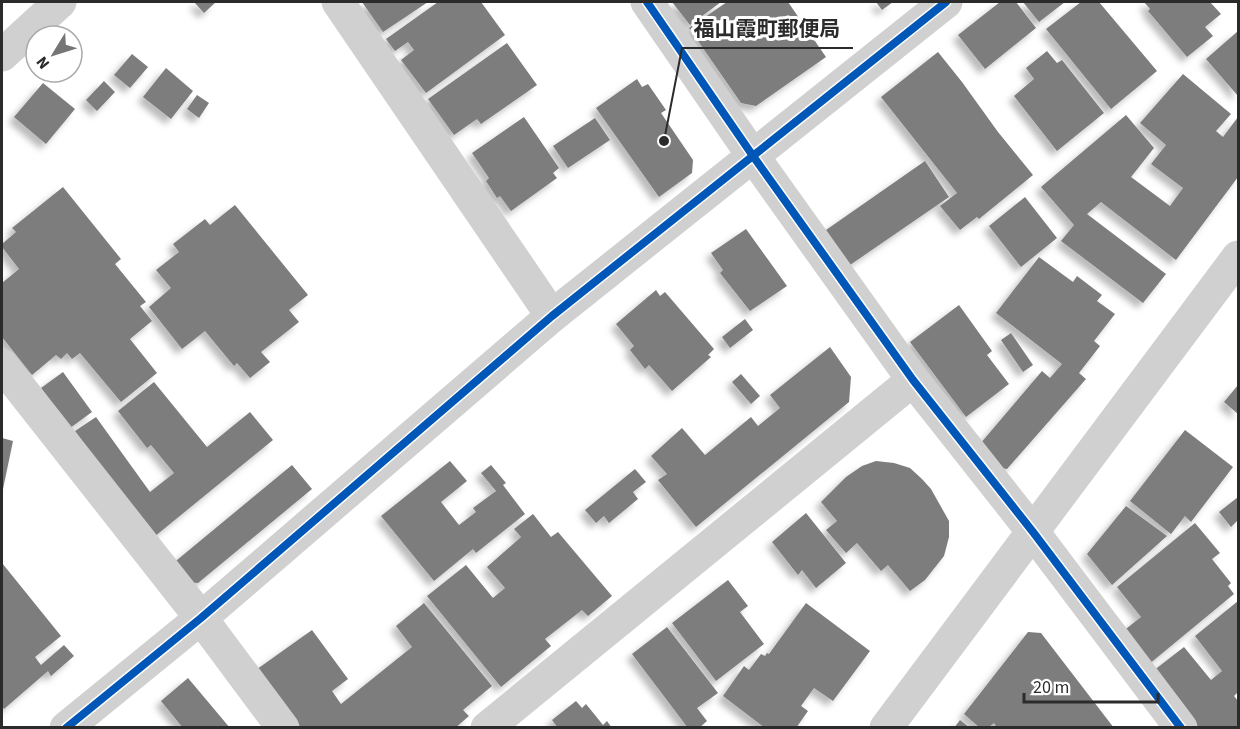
<svg xmlns="http://www.w3.org/2000/svg" width="1240" height="729" font-family="'Source Sans 3','Noto Sans JP',sans-serif">
	<style>
		.building { fill: #7d7d7d; filter: url(#shadow) }
		.lines { fill: none; stroke-linecap: round; stroke-linejoin: round }
		.minor { stroke: #d0d0d0; stroke-width: 33 }
		.tertiary { stroke: #d0d0d0; stroke-width: 33 }
		.cycleway-casing { stroke: #fff; stroke-width: 11 }
		.cycleway { stroke: #0057b8; stroke-width: 8 }
		.leader { fill: none; stroke: #2b2b2b; stroke-width: 2 }
		.callout-dot { fill: #2b2b2b; stroke: #fff; stroke-width: 2 }
		.callout-label { font-size: 21px; text-anchor: middle; font-weight: bold; fill: #2b2b2b; stroke: #fff; stroke-width: 6; stroke-linejoin: round; paint-order: stroke }
	</style>
	<defs>
		<filter id="shadow"><feDropShadow dx="-5.5" dy="5.5" stdDeviation="3" flood-color="#0004"/></filter>
	</defs>
	<rect width="100%" height="100%" fill="#fff"/>
	<path class="building" d="M194 2H216L204 13Z
		M362 2H428L383 32Z
		M438 2H481L505 35 426 93 401 60 414 50 408 42 395 51 386 39Z
		M672 2H721L690 25Z
		M727 2H788L826 57 756 106 741 103 689 28Z
		M876 2H893L882 10Z
		M1000 2H1016L1036 28 985 69 958 35Z
		M1023 2H1065L1039 22Z
		M1081 2H1099L1157 71 1111 109 1046 29Z
		M1144 2H1210L1221 14 1205 27 1213 36 1187 57 1148 11 1150 9Z
		M1238 31V96L1206 59Z
		M507 43 537 85 481 124 477 119 454 135 428 99Z
		M1047 51 1057 63 1062 60 1104 113 1057 151 1014 96 1034 79 1026 68Z
		M938 52 962 82 998 132 1033 175 979 219 977 217 960 230 940 206 957 193 881 97Z
		M132 54 148 67 130 88 114 75Z
		M166 68 193 91 171 119 143 97Z
		M1183 74 1231 114 1216 131 1223 137 1238 117V177L1176 260 1101 202 1087 214 1166 274 1143 303 1061 241 1074 225 1041 187 1126 115 1154 148 1131 177 1170 206 1183 188 1151 164 1166 145 1140 123Z
		M637 79 642 87 648 84 666 110 661 113 693 160 692 173 659 197 596 108Z
		M104 81 115 92 97 111 86 100Z
		M43 83 75 109 46 144 14 117Z
		M197 95 209 103 199 118 187 109Z
		M524 117 559 168 553 173 557 178 511 211 500 196 497 198 486 181 489 178 472 153Z
		M595 118 610 140 568 168 553 146Z
		M925 161 949 197 850 265 826 230Z
		M63 187 121 259 115 264 146 302 140 306 152 321 130 339 157 373 121 402 80 353 72 359 67 353 61 359 56 355 32 375 2 337V283L19 269 2 247V244L16 232 12 228Z
		M1025 197 1057 238 1021 267 989 226Z
		M235 205 308 295 289 310 299 322 261 352 270 362 250 378 237 363 234 366 205 331 182 349 149 307 171 288 156 270 179 252 173 244 205 219 210 225Z
		M746 229 787 286 750 311 720 273 723 270 711 253Z
		M1039 257 1073 282 1077 276 1102 295 1097 301 1115 314 1094 341 1100 346 1079 373 1086 379 1007 469 995 467 980 444 1042 371 1050 378 1062 364 996 313Z
		M656 290 660 296 665 292 714 349 708 355 711 357 672 391 649 365 645 369 630 350 634 346 616 324Z
		M959 305 992 351 987 355 1009 384 966 417 910 342Z
		M745 319 753 330 730 348 722 337Z
		M1011 333 1033 365 1023 372 1001 340Z
		M830 347 851 377 849 402 696 527 658 480 667 474 651 456 682 428 705 455 751 417 758 426 780 408 770 395Z
		M63 372 92 412 70 428 41 388Z
		M741 374 760 396 751 404 732 382Z
		M154 382 207 447 250 412 273 440 154 537 131 509 75 431 96 417 150 492 174 473 151 445 147 448 118 411Z
		M1238 385V414L1224 402Z
		M1185 430 1233 467 1191 522 1185 516 1171 534 1130 501Z
		M2 438 13 441 3 489H2Z
		M450 461 467 481 441 502 459 525 476 512 473 508 496 491 481 473 491 465 506 483 503 485 525 514 476 553 473 549 434 581 381 516Z
		M876 461 894 463 910 468 922 479 931 489 949 521V537L944 556 925 580 910 591 888 565 881 571 857 543 846 553 826 530 837 521 821 502 846 477 862 466Z
		M292 465 312 489 198 583 186 582 171 565Z
		M635 469 646 482 633 492 638 499 609 523 604 516 596 523 585 510Z
		M1238 497V520L1231 527 1219 512Z
		M1126 506 1167 536 1112 585 1087 554Z
		M806 513 846 563 816 588 802 570 798 575 772 542Z
		M533 514 551 537 558 532 612 596 588 616 582 610 545 639 551 646 501 687 427 596 466 565 493 598 505 588 487 567 521 537 514 529Z
		M1195 523 1220 553 1212 559 1231 583 1228 586 1234 594 1148 665 1122 632 1141 617 1117 587Z
		M2 563 61 636 35 657 41 665 64 645 74 656 51 676 48 671 4 709 2 706Z
		M728 580 748 606 740 612 764 644 716 681 672 623Z
		M1238 601V692L1234 696 1238 701V728H1198L1153 671 1184 647 1211 680 1222 671 1195 636Z
		M424 603 492 686 463 710 469 716 455 728H294L253 672 312 630 348 679 332 691 341 704 412 647 396 626Z
		M806 603 870 651 833 701 814 688 801 706 808 711 796 728H765L723 696 744 666 749 670 761 654 765 656 767 653 769 654Z
		M667 627 718 693 697 708 707 721 699 728H688L632 654Z
		M1028 632 1041 633 1114 728H997L994 723 988 728H980L964 714Z
		M188 678 230 728H183L161 701Z
		M576 701 582 708 586 704 603 725 607 721 612 728H558L552 720Z
		M960 720 970 728H954Z"/>
	<g class="lines">
		<path class="minor" d="M338 2 552 316
			M647 2 753 156 913 380 1033 532 1181 728
			M2 55 60 2
			M2 365 201 618 283 728
			M487 728 913 380"/>
		<path class="tertiary" d="M66 728 201 618 552 316 946 2
			M886 728 1238 257"/>
		<g class="cycleway-casing">
			<path id="cycleway" d="M647 2 753 156 913 380 1033 532 1181 728
				M66 728 201 618 552 316 946 2"/>
		</g>
		<use href="#cycleway" class="cycleway"/>
	</g>
	<path class="leader" d="M664 141L682 48H853"/>
	<circle class="callout-dot" cx="664" cy="141" r="6"/>
	<g class="callout-label">
		<text x="767" y="36">福山霞町郵便局</text>
	</g>
	<rect width="1240" height="729" fill="none" stroke="#2b2b2b" stroke-width="6"/>
	<g transform="translate(54 54) rotate(232)"><circle r="28" fill="#ffffff" stroke="#aaaaaa" stroke-width="1.5"/>
	<path d="M0-4.5L10 22L0 15L-10 22Z" fill="#757575"/>
	<text y="-9" font-size="16" font-weight="bold" text-anchor="middle" fill="#2b2b2b">N</text>
	</g>
	<path d="M1024 693v9h134v-9" fill="none" stroke="#2b2b2b" stroke-width="3"/>
	<text x="1033" y="693" font-size="18" fill="#2b2b2b" stroke="#ffffff" stroke-width="4.5" paint-order="stroke">20 m</text>
</svg>
